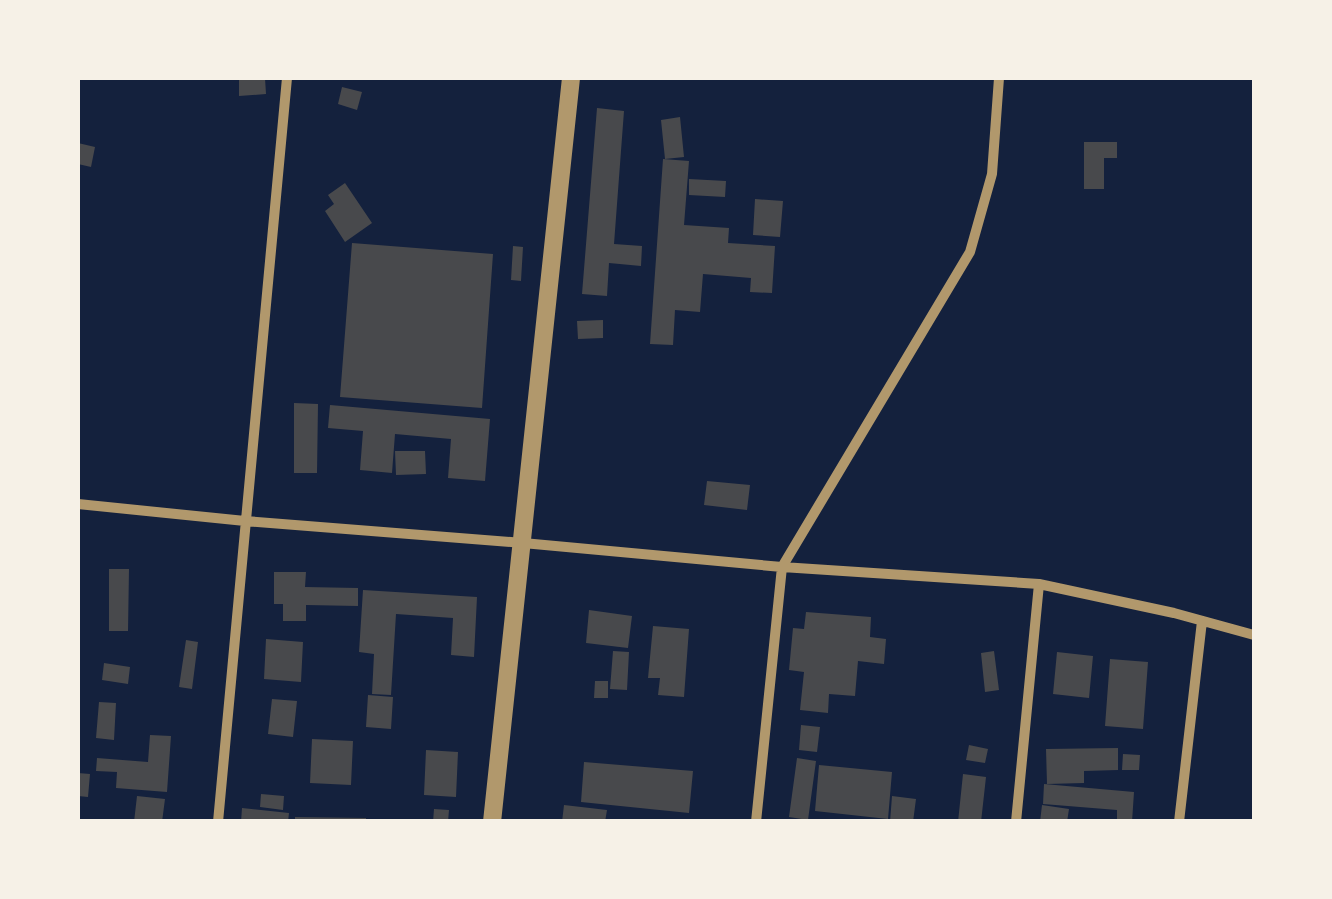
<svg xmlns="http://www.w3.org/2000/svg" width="1332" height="899" font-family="'Noto Sans',sans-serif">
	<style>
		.building { fill: #48494c }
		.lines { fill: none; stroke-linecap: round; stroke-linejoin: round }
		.minor { stroke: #b1986c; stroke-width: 10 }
		.tertiary { stroke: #b1986c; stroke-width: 18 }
	</style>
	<rect width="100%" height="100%" fill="#14213d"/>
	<path class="building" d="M239 78H265L266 94 239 96Z
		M342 87 362 92 357 110 338 104Z
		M597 108 624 111 614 244 642 246 641 266 609 263 607 296 582 294Z
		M680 117 684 157 665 159 661 120Z
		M1084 142H1117V158H1104V189H1084Z
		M78 143 95 147 91 167 78 164Z
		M663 159 689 161 684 225 729 228 728 243 775 246 772 293 750 292 751 278 703 274 700 312 675 310 673 345 650 344Z
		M689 179 726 181 725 197 689 195Z
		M345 183 372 223 345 242 325 211 334 204 328 195Z
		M755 199 783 201 780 237 753 235Z
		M352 243 493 254 482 408 340 397Z
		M513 246 523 247 521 281 511 280Z
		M603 320V338L578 339 577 321Z
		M294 403 318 404 317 473H294Z
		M330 405 490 419 485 481 448 478 451 439 395 434 392 473 360 470 363 431 328 428Z
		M395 451H425L426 474 396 475Z
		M707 481 750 485 747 510 704 505Z
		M109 569H129L128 631H109Z
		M274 572H306L305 587 358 588V606L306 605V621H283V604H274Z
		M363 590 477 597 474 657 451 655 453 618 396 614 391 695 372 694 374 654 359 652Z
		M589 610 632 616 628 648 586 643Z
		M806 612 871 617 870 637 886 639 884 664 858 661 855 696 829 694 828 713 800 710 804 672 789 670 793 628 804 629Z
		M653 626 689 629 684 697 658 695 660 678H648Z
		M266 639 303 642 301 682 264 679Z
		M186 640 198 642 192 689 179 687Z
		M613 651 629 652 627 690 610 689Z
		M994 651 999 690 985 692 981 653Z
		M1057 652 1093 656 1089 698 1053 694Z
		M1110 659 1148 662 1143 729 1105 726Z
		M104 663 130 667 128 684 102 680Z
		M595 681H608V698H594Z
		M368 695 393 697 391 729 366 727Z
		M272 699 297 701 293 737 268 734Z
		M99 702 116 703 114 740 96 738Z
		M801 725 820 727 817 752 799 750Z
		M150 735 171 736 167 792 116 788 117 772 96 771 97 758 148 762Z
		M312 739 353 741 351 785 310 783Z
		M969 745 988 749 985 763 966 760Z
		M1118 748V770L1084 771V783L1047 784 1046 749Z
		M426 750 458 752 456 797 424 795Z
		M1123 754 1140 755 1139 770H1122Z
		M797 758 816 761 808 820 789 817Z
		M584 762 693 771 689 813 581 802Z
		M819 765 892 772 888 819 815 811Z
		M78 773 90 774 88 797 78 796Z
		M963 774 986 777 981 822H958Z
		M1044 784 1134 792 1132 822H1117V810L1043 804Z
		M261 794 284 796 283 810 260 807Z
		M137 796 165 799 162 822H134Z
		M892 796 916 799 913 822H890Z
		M564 805 607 810 605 822H562Z
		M1042 805 1069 809 1067 822H1040Z
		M242 808 289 813 288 822H241Z
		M434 809 449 810 448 822H433Z
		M295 817 366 818V822H295Z"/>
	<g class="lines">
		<path class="minor" d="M78 504 245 521 523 543 782 567 1039 584 1174 613 1254 635
			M218 822 287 78
			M756 822 782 567 970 252 992 174 999 78
			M1016 822 1039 584
			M1179 822 1202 621"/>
		<path class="tertiary" d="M492 822 571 78"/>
	</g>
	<rect width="1332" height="899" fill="none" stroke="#f6f1e7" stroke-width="160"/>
</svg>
